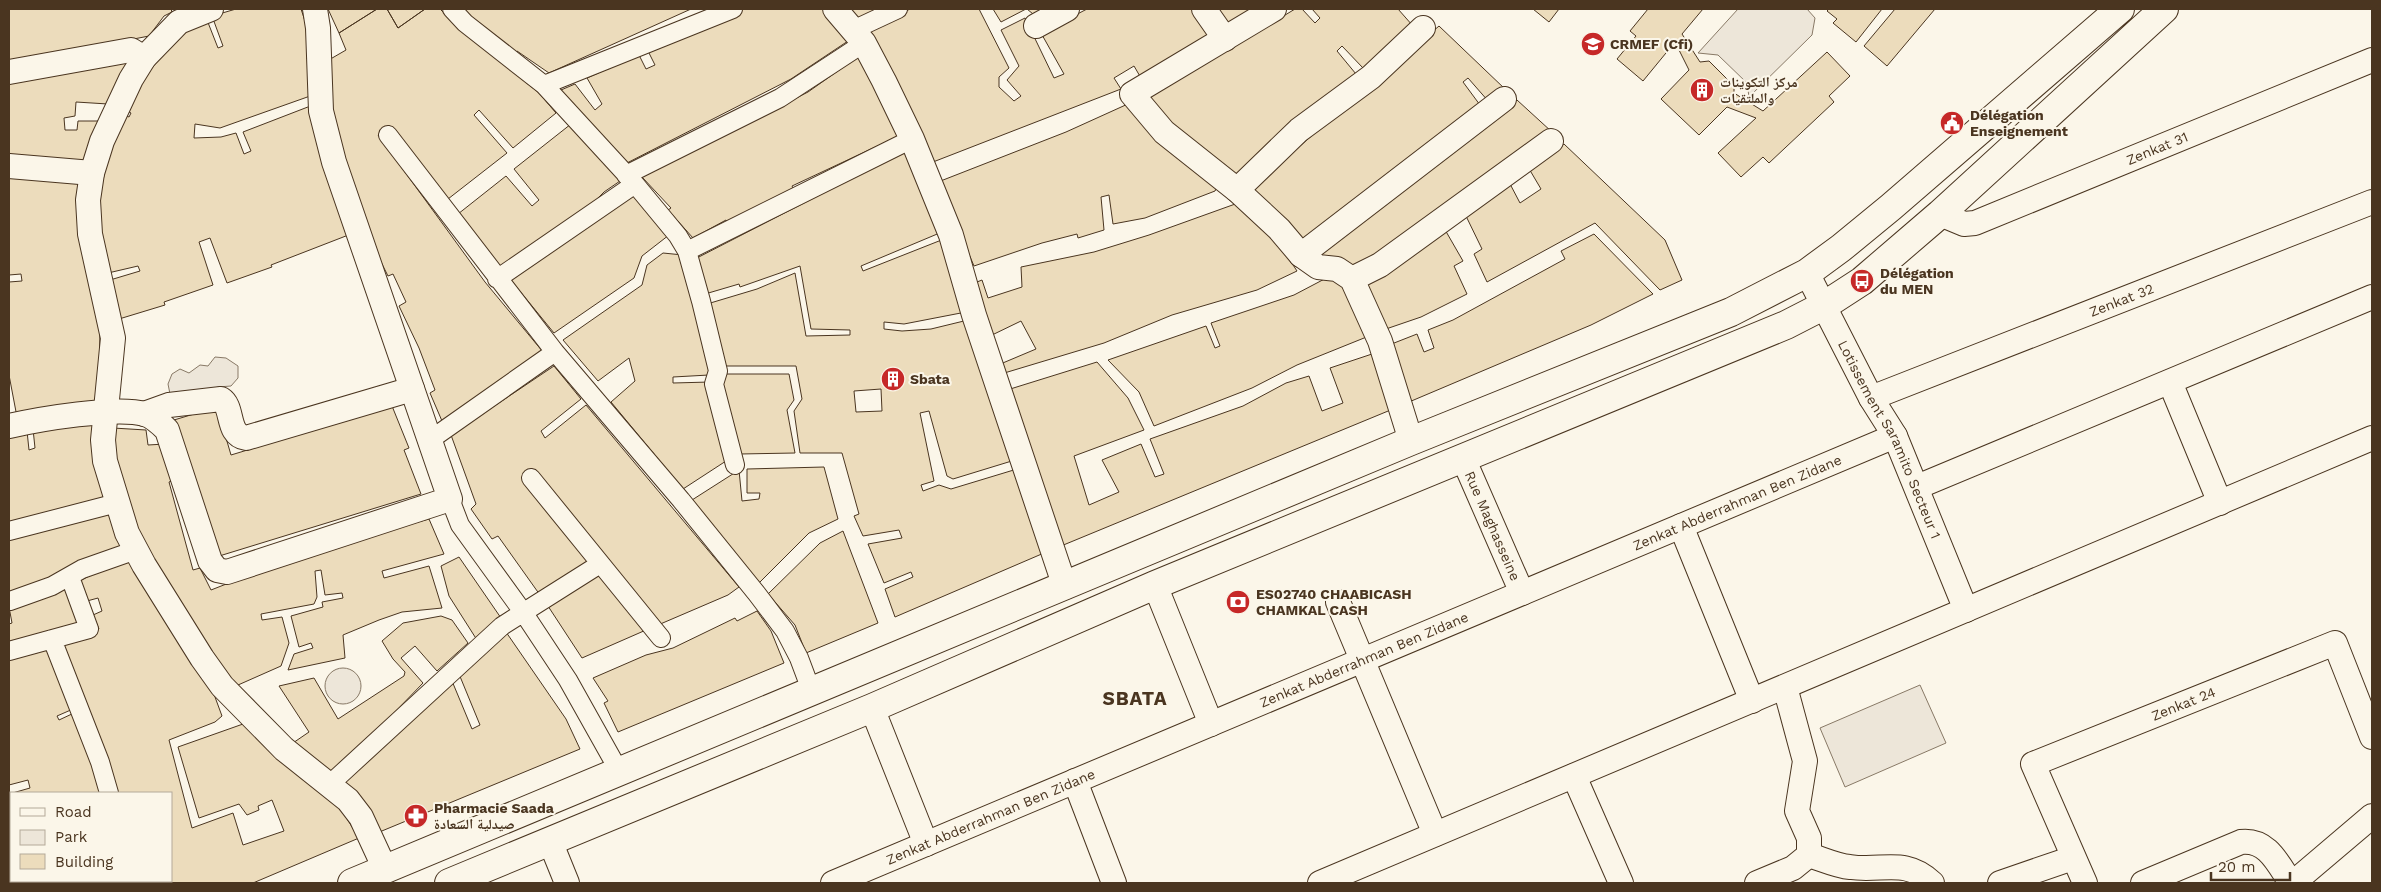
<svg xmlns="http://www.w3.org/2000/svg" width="2381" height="892" font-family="'Work Sans','Noto Naskh Arabic',sans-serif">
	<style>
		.green { fill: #ede6d9; stroke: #887966 }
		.building { fill: #ecdcbc; stroke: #4a3520; fill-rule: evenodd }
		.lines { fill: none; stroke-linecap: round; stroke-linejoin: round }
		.pedestrian-casing { stroke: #4a3520; stroke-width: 20 }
		.minor-casing { stroke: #4a3520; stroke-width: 26 }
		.secondary-casing { stroke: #4a3520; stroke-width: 30 }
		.pedestrian { stroke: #fbf6e9; stroke-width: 18 }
		.minor { stroke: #fbf6e9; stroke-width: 24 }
		.secondary { stroke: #fbf6e9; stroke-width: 28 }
		.labels { text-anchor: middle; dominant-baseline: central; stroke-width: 4; stroke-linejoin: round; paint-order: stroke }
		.poi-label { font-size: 14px; font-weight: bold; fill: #4a3520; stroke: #fbf6e9; text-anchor: start }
		.street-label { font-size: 14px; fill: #4a3520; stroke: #fbf6e9 }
		.district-label { font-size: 19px; font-weight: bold; letter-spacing: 1px; fill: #4a3520; stroke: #fbf6e9 }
	</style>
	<rect width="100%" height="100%" fill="#fbf6e9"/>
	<path class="green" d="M1738 9H1807L1815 18 1812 35 1749 97 1747 83 1718 55 1698 53Z
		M215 357 226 358 238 366V378L231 386 218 387 204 394H170L168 384 172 374 180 369 189 373 200 365 208 366Z
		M325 686a18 18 0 1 1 36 0a18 18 0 1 1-36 0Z
		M1920 685 1946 743 1845 787 1820 728Z"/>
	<path class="building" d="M9 9H171L172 12 164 16 149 36 11 63 9 60Z
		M236 9H301L307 27 310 56 307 58 311 69 313 95 220 128 195 124 194 138 221 137 236 133 244 154 251 151 243 132 313 105 351 234 271 265 272 267 227 283 210 238 199 242 213 285 164 302 165 305 119 319 110 280 140 271 138 266 108 273 94 191 120 113 129 117 131 113 122 108 135 83 185 29 207 20 218 48 223 46 212 16Z
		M328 9H377L339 33Z
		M377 9H387L398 28 425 9H440L458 27 539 93 556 113 513 148 479 110 474 115 507 153 448 199 389 127 378 135 485 282 543 352 442 421 430 393 435 390 419 348 399 306 406 302 393 274 388 276 368 236 330 112 327 61 346 50 339 33Z
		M387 9H425L398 28Z
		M461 9H691L549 73 517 51 515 55Z
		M741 9H827L851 39 791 79 625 164 561 90 575 84 595 110 602 104 587 78 639 55 646 69 655 65 648 51Z
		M846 9H883L856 22Z
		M910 9H979L1009 68 999 77V87L1014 101 1021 96 1007 80 1019 66 1001 30 1025 18 1054 78 1064 74 1041 33 1087 9H1195L1214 36 1141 78 1134 66 1114 78 1121 89 933 162 866 31Z
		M993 9H1026L1001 22Z
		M1027 9H1052L1033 14Z
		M1211 9H1257L1226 28Z
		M1295 9H1302L1315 23 1320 18 1312 9H1398L1413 26 1363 68 1342 46 1337 51 1356 74 1235 178 1184 141 1147 99Z
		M1533 9H1559L1549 22Z
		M1648 9H1703L1682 34 1700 62 1709 61 1734 86V93L1763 111 1827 52 1850 76 1829 96 1834 102 1769 163 1763 157 1741 177 1718 153 1756 118 1727 107 1699 135 1661 99 1689 70 1675 42 1643 81 1617 59 1636 36 1630 31Z
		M1829 9H1882L1856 42 1833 23 1837 19 1827 11Z
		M1895 9H1935L1887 66 1864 46Z
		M1439 26 1505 89 1489 102 1468 78 1463 82 1480 105 1302 243 1250 189Z
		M859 56 901 135 792 186 794 190 729 224 726 220 693 238 668 210 671 208 642 177 808 92Z
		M130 58 108 104 76 102 75 116 64 118 65 130H77L78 121H101L86 164 9 158V80Z
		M1517 100 1552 132 1354 271 1313 254Z
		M1130 103 1217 187 1215 191 1145 218 1113 224 1109 195 1101 197 1104 230 1078 238 1077 234 1042 243 974 266 938 182 1066 132Z
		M571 124 610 166 620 181 604 192 583 213 501 268 458 214 506 176 532 206 539 200 514 169Z
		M1564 144 1665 240 1682 280 1660 290 1595 223 1487 282 1474 254 1482 249 1465 214 1509 182 1520 203 1541 189 1528 167Z
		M909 149 942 232 861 266 863 271 944 239 966 312 904 324 884 322V329L902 331 931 329 968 320 1015 460 953 479 947 476 929 411 920 413 934 481 921 485 923 491 939 485 951 489 1017 469 1044 553 895 617 885 589 913 577 911 572 884 583 868 544 902 538 899 530 863 536 854 516 859 514 842 453H800L794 411 802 399 796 366H721L707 304 757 289 795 273 806 336 850 335V330L811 329 800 266 740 287 739 284 705 294 693 260ZM881 389 882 411 856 412 854 391Z
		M9 173 82 178 100 327 99 406 17 417 9 375V282L22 281 21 274 9 275Z
		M633 194 669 235 642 256 634 278 554 333 510 279Z
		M1238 203 1282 248 1297 271 1257 290 1172 315 1104 343 1001 374 998 365 1036 349 1021 321 990 336 972 284 982 280 988 298 1022 287 1021 267 1094 252 1149 235Z
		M1444 228 1463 261 1454 266 1467 294 1421 317 1383 330 1363 281Z
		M1594 234 1653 294 1591 325 1409 402 1389 345 1417 334 1424 352 1434 348 1428 330 1453 320 1565 259 1561 251Z
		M663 253 683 255 710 357 709 375 673 377V383L710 382 726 461 683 489 611 402 635 381 629 358 598 381 563 340 642 285 647 265Z
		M1334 274 1353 298 1369 336 1297 365 1252 388 1154 426 1139 392 1108 360 1206 326 1215 348 1220 346 1211 323 1294 295Z
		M1372 354 1393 409 1061 546 1007 390 1097 362 1128 398 1144 430 1074 456 1089 505 1119 492 1102 460 1141 444 1155 477 1164 474 1150 439 1243 406 1286 383 1309 376 1322 411 1343 403 1330 368Z
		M554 366 581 399 541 431 545 438 586 405 739 587 728 595 658 625 590 563 540 595 498 536 492 539 471 509 476 504 451 435Z
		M723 374H789L794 400 787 410 795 453 740 454 716 383Z
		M392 406 409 448 404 450 421 494 216 557 174 420 217 407 231 455Z
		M95 417V461L104 500 9 524V434L27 431 29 450 35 448 33 429Z
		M113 428 146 430 148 445 165 444 174 480 169 482 193 570 200 568 211 590 313 550 429 519 444 554 382 571 384 578 429 566 442 608 402 612 379 620 343 635 345 658 288 670 294 654 313 648 311 643 299 647 291 616 323 607 322 602 343 598 342 593 325 595 321 570 315 571 317 597 314 604 261 614 262 620 282 617 289 643 281 666 229 689 134 534 112 453Z
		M824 467 838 519 809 533 758 584 692 500 739 470 742 501 759 499 760 493H747V469Z
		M108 510 122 546 9 596V534Z
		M843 531 878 623 806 653 795 625 768 594 820 543Z
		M459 557 501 618 477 640 449 596 441 566Z
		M125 559 133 560 215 697 222 716 215 722 169 740 192 828 233 813 243 845 284 831 272 800 258 806 259 810 247 815 239 804 199 818 178 747 243 724 329 790 359 838 253 883H30L36 881H171V793H113L63 643 99 629 93 615 102 611 98 598 87 601 79 581Z
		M597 572 646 630 582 658 546 603Z
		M67 584 81 626 9 645V624L12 623 9 607Z
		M757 611 771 631 784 663 618 732 604 703 608 701 593 678 646 655 673 648 735 618 737 621Z
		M441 616 452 620 468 643 437 671 415 646 401 658 423 683 339 770 332 773 290 745 309 732 279 686 314 678 338 719 404 676 405 672 393 659 382 641 403 623Z
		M506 632 566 719 580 749 377 833 342 782 452 681 472 729 480 725 459 674Z
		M47 648 73 709 57 716 59 720 74 713 94 766 101 793H11V841L9 842V794L30 788 28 780 9 785V658Z
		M11 851V881H28L29 883H9V852Z"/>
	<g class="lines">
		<g class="pedestrian-casing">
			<path id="pedestrian" d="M452 9 465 23 544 85 635 184 678 236 687 251 701 301 718 371 714 384 735 465
				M853 30 898 9
				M544 85 733 9
				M388 135 555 352 681 500 757 594 785 631 799 658 811 690
				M626 175 780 98 864 43
				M687 251 912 139
				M497 279 635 184
				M430 440 555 352
				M531 478 661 638
				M450 499 460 525 523 612 568 680 619 771
				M9 531 117 503
				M10 601 52 586 82 569 136 550
				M52 639 100 762 109 793
				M9 651 89 629 70 577
				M329 785 502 626 600 564"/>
		</g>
		<g class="minor-casing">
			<g id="minor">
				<path d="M211 9 179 22 144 58 131 79 102 141 92 173 88 200 90 234 113 338 103 440 105 461 127 533 144 565 202 658 222 686 284 749 348 800 361 817 385 869"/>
				<path d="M835 9 864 43 884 81 912 139 951 235 974 315 1065 587"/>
				<path d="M1204 9 1225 39"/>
				<path d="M1274 9 1132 94 1164 132 1237 190 1279 229 1301 255 1318 267 1337 269 1352 279 1380 341 1411 441"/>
				<path d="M1036 26 1067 9"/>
				<path d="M9 72 131 50 144 58"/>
				<path d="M9 166 92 173"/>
				<path d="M1237 190 1299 130 1371 77 1423 28"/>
				<path id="s1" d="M1940 214 1964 224 1975 223 2372 60"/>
				<path d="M1301 255 1504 99"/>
				<path id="s2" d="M1807 273 1871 398 1895 436 1966 610"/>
				<path d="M1352 279 1380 265 1551 141"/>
				<path d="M2170 382 2220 503"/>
				<path id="s3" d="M1871 398 2372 202"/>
				<path d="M144 414 169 405 221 399C234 407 226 435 246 438L412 389"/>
				<path d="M9 426C40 419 116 406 145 414 154 417 160 423 167 430L210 561 217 570 227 572 450 499 334 162 321 111 318 28 315 9"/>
				<path id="s4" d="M1463 458 1522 593"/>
				<path d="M1917 487 2372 297"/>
				<path d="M1681 526 1752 701"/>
				<path d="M1155 585 1211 724"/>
				<path d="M1338 602 1435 834"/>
				<path d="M872 708 926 844"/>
				<path d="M1574 776 1621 883"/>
				<path d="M1075 781 1114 883"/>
				<path d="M550 841 567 883"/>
				<path d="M1809 855C1822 859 1837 866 1850 867 1882 872 1905 857 1932 883"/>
				<path id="s5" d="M833 883 1895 436"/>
				<path d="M1320 883 2372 438"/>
				<path d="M1757 883 1793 868 1809 855V838L1797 811 1805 761 1785 687"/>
				<path d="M2000 883 2073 858"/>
				<path id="s6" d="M2085 883 2033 764 2335 643 2372 737"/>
				<path d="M2143 883 2241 842C2268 839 2278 864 2291 883"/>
				<path d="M2293 883 2372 816"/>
			</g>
		</g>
		<g class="secondary-casing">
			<path id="secondary" d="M352 883 1411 441 1731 312 1807 273 1841 248 1891 207 2120 9
				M449 883 872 708 1155 585 1786 325 1825 305 1862 281 1940 214 2164 9"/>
		</g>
		<use href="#pedestrian" class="pedestrian"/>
		<use href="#minor" class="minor"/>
		<use href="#secondary" class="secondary"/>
	</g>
	<defs>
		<g id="university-disc" transform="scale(1.25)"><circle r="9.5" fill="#c62828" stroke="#fbf6e9"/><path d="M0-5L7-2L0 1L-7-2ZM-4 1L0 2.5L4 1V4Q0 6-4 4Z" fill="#fff"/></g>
		<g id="building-disc" transform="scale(1.25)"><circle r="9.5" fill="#c62828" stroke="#fbf6e9"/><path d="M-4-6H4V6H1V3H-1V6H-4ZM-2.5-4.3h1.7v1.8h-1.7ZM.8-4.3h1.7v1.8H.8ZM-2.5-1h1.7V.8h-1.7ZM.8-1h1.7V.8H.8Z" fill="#fff"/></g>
		<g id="civic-disc" transform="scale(1.25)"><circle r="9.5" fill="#c62828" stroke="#fbf6e9"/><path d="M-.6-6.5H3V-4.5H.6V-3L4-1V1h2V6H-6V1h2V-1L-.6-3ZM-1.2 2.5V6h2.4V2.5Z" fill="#fff"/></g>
		<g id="bus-disc" transform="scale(1.25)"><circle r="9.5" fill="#c62828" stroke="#fbf6e9"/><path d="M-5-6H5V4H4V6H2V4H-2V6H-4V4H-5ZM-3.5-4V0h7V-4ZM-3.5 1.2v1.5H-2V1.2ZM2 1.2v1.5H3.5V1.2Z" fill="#fff"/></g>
		<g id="bank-disc" transform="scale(1.25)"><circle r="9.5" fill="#c62828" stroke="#fbf6e9"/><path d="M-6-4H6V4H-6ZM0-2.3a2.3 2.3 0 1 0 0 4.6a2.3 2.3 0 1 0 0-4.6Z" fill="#fff"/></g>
		<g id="pharmacy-disc" transform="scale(1.25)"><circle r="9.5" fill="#c62828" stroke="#fbf6e9"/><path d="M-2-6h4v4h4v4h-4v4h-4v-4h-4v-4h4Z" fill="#fff"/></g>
	</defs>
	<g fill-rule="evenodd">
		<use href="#university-disc" x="1593" y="44"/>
		<use href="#building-disc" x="1702" y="90"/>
		<use href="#civic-disc" x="1952" y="123"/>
		<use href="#bus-disc" x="1862" y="281"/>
		<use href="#building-disc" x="893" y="379"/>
		<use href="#bank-disc" x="1238" y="602"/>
		<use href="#pharmacy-disc" x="416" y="816"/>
	</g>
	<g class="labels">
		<g class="poi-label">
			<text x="1610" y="44">CRMEF (Cfi)</text>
			<text x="1720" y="82">مركز التكوينات<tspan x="1720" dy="16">والملتقيات</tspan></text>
			<text x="1970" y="115">Délégation<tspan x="1970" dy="16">Enseignement</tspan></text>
			<text x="1880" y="273">Délégation<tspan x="1880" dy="16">du MEN</tspan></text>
			<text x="910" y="379">Sbata</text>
			<text x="1256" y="594">ES02740 CHAABICASH<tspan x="1256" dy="16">CHAMKAL CASH</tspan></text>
			<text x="434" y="808">Pharmacie Saada<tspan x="434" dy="16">صيدلية السعادة</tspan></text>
		</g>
		<g class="street-label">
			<text stroke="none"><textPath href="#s1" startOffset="234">Zenkat 31</textPath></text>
			<text stroke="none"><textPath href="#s3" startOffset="269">Zenkat 32</textPath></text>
			<text stroke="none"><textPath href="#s2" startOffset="186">Lotissement Saramito Secteur 1</textPath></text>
			<text stroke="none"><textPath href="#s5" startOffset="981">Zenkat Abderrahman Ben Zidane</textPath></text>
			<text stroke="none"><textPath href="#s4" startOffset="74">Rue Maghasseine</textPath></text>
			<text stroke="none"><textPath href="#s5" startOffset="576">Zenkat Abderrahman Ben Zidane</textPath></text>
			<text stroke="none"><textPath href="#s6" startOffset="292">Zenkat 24</textPath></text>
			<text stroke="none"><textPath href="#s5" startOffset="171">Zenkat Abderrahman Ben Zidane</textPath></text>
		</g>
		<g class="district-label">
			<text x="1135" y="698">SBATA</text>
		</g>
	</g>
	<rect width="2381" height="892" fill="none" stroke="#4a3520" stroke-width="20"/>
	<rect x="10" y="792" width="162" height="90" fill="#fbf6e9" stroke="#b4a999"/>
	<rect x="20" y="808" width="25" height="8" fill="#fbf6e9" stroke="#b4a999"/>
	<text x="55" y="817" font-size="15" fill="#4a3520">Road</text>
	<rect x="20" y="830" width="25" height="15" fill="#ede6d9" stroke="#b4a999"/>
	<text x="55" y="842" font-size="15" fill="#4a3520">Park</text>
	<rect x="20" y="854" width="25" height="15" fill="#ecdcbc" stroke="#b4a999"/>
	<text x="55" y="867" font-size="15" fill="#4a3520">Building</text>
	<path d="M2211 872v8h79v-8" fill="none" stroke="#4a3520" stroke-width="2.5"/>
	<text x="2218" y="872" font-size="15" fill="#4a3520" stroke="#fbf6e9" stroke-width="4" paint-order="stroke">20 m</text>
</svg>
